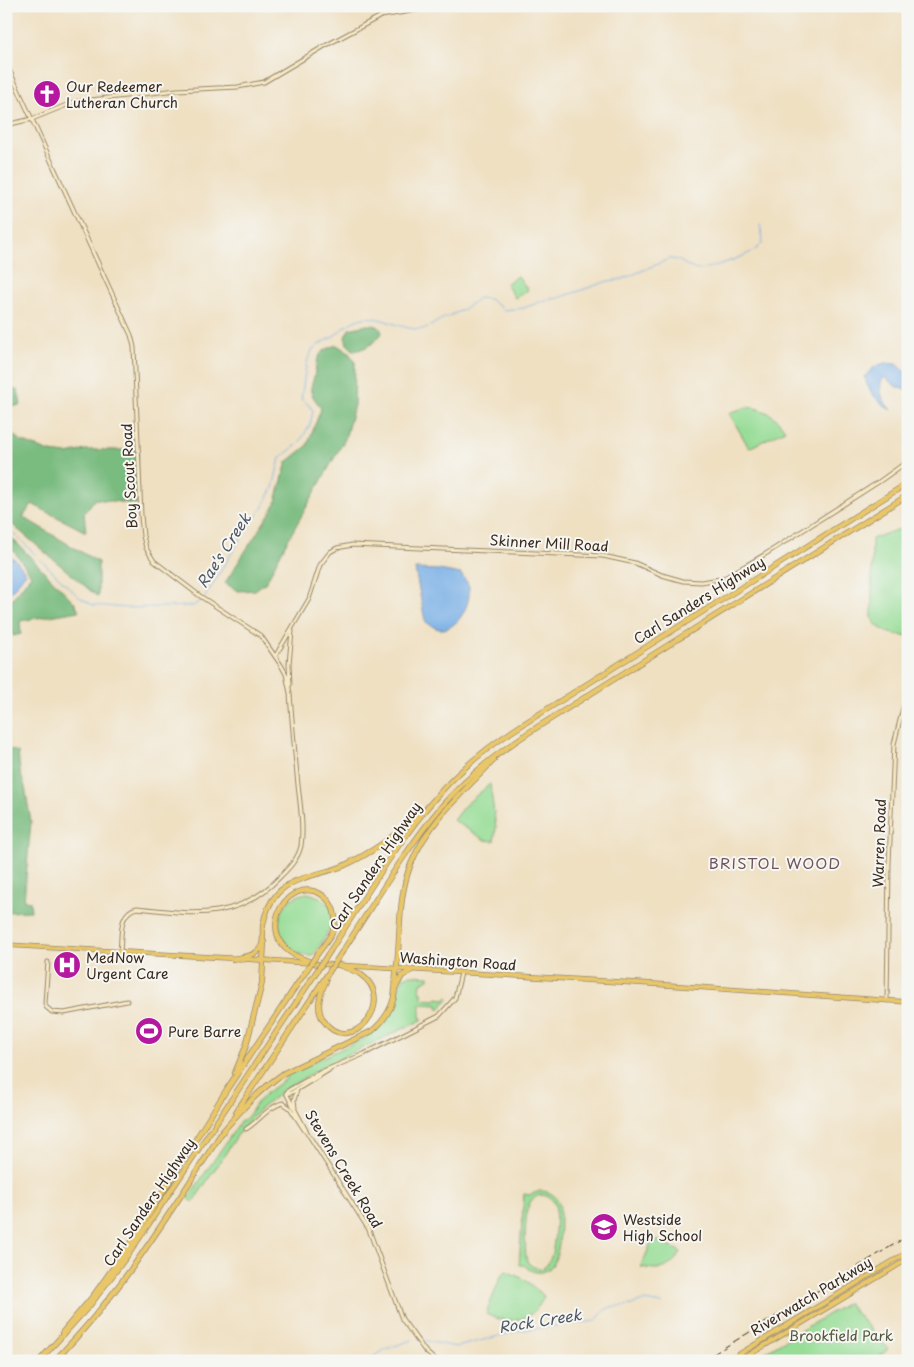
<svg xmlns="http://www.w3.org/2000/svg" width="914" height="1367" font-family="'Playpen Sans',sans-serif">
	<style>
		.green { fill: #98dd97; stroke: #6a845a; fill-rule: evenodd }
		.forest { fill: #7abc80; stroke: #5a734f }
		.water { fill: #76ade5; stroke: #586c82 }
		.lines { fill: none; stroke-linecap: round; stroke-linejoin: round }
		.stream { stroke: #76ade5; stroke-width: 1 }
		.secondary-casing { stroke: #958570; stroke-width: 5 }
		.primary-casing { stroke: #958570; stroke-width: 5.5 }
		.highway-casing { stroke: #958570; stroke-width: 6 }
		.secondary { stroke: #f6e9c3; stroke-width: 3 }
		.primary { stroke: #e9c769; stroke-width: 4 }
		.highway { stroke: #e9c769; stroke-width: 4.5 }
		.rail { stroke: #3b2a1e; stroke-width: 1; stroke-dasharray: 8 4; stroke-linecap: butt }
		.highway-bridge-casing { stroke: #958570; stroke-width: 6; stroke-linecap: butt }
		.highway-bridge { stroke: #e9c769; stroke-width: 4.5 }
		.labels { text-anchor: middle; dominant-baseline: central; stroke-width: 4; stroke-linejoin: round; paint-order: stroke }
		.poi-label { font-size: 14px; fill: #3b2a1e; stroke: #f6f6f2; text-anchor: start }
		.street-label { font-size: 14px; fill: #3b2a1e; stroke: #f6f6f2 }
		.park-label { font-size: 14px; fill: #52573c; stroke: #f6f6f2 }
		.water-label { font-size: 15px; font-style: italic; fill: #505864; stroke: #f6f6f2 }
		.neighbourhood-label { font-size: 15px; letter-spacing: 1px; fill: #71535e; stroke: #f6f6f2 }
	</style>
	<rect width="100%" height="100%" fill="#f6f6f2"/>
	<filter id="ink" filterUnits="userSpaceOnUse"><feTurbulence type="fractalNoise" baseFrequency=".02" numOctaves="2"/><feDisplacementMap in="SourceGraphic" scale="10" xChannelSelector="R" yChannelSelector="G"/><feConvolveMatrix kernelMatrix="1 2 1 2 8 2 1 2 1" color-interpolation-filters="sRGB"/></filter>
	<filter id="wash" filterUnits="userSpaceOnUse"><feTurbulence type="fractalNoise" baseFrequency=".0096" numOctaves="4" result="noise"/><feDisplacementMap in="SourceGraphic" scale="20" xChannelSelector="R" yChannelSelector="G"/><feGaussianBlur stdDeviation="1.12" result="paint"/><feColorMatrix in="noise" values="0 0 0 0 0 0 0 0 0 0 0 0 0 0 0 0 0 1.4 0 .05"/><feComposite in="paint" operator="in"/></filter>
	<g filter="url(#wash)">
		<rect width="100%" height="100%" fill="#efe0c2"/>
		<path class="green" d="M518 276 528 290 515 298 506 284Z
			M747 407C766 409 775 415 785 430L749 448 729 413Z
			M896 530H908V636C896 636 877 631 872 618V539Z
			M490 784 496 828 494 841 485 840 453 820 464 806Z
			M308 893C349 904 329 934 312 956 273 957 266 898 308 893Z
			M410 975 429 976V979L421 983 420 991 422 992V999L435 1000 437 998 444 999 448 997V999L439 1010 438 1005 420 1004V1018H422V1020L324 1066 282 1091 259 1110 239 1133 193 1202 188 1198 240 1122C248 1119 252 1110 256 1104 264 1093 277 1085 287 1078L286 1075 288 1073 365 1038C397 1017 391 1008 403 977Z
			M540 1191C552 1191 560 1198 560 1211 559 1227 563 1268 542 1272 534 1273 529 1270 524 1265H519L524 1194 529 1195ZM540 1195C550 1195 555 1201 556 1210 555 1224 557 1288 528 1263 523 1255 525 1214 529 1205 531 1199 535 1197 540 1195Z
			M653 1238 681 1252C669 1270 661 1271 641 1267Z
			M506 1271 524 1279 544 1296C533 1323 509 1325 486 1314L501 1276Z
			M847 1303 888 1349 875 1361H772L765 1352Z"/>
		<path class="forest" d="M367 325C375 325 380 325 382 333 374 344 367 348 354 351L347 344 345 337 349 329Z
			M337 345 349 353 355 362 354 405 345 439 285 545 266 582 255 590 238 591 225 583 275 505 287 462 307 446 321 409C319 403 313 399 311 392 310 387 313 382 314 377 318 357 316 352 337 345Z
			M6 389 18 390 21 405 10 407 7 418 9 432 21 441 50 452 67 454 85 450H138L136 504 95 499 84 513 86 532 32 504 23 517 98 562V597L15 527 6 517Z
			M6 532 74 602 79 611 20 621 21 634 13 636 9 622 6 623V603L13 598 31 575 14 551H6Z
			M6 748 18 752 20 772 25 787 31 822 24 900 30 901 31 911 6 912Z"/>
		<path class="water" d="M885 363 896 364 908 374V391L897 387 885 378H883C877 390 883 401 891 410 879 403 867 391 865 377 870 369 876 365 885 363Z
			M6 554 16 560 26 573 6 598Z
			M415 569 439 570 461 574C464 579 469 583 469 588 471 604 458 631 439 629 434 628 429 624 425 621Z"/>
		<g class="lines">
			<path class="stream" d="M6 526 79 597 93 605 127 608 193 606 202 600
				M205 597 242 536 263 507 273 488 280 458 299 443 310 425 313 411 310 406 301 399C304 385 304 367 310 354 315 344 326 342 334 336 346 326 357 315 374 318 387 320 409 331 422 329 429 328 436 322 442 319 458 312 465 310 478 298L489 299 504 310 524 308 545 300 559 298 608 281 623 279 669 259C683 258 687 270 700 270 715 266 751 256 761 245 765 240 761 230 760 225
				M418 1339 456 1347 522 1330 595 1321 605 1310 611 1307 632 1305 636 1303 644 1301 662 1304
				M366 1361 386 1349 412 1340"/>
		</g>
	</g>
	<g filter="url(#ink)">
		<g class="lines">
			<g class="secondary-casing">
				<path id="secondary" d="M6 63 131 335 134 347 141 516 143 536 146 548 154 561 200 596 261 636 281 665 286 674 290 693C292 724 295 754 298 785 300 804 304 826 301 846 298 859 289 868 280 877 237 922 193 914 137 908 118 912 122 936 120 952
					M6 125 32 119 74 102 177 90 238 87 264 82 323 47 381 16 441 6
					M276 655 309 599 320 565 330 552 337 548 352 545 603 556 635 563 662 575 683 581 701 582 720 579 728 576 764 555 805 529 880 481 908 461
					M290 685 289 664 292 631
					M48 962 45 1003 46 1007 52 1012 64 1013 127 1001
					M887 1001 889 864 894 744 908 688
					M286 1093 308 1134 369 1230 402 1319 425 1351 436 1361
					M286 1093 289 1090 321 1072 364 1054 439 1016 455 998 461 973
					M287 1093H291L329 1070
					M295 1108 294 1100 297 1090
					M246 1129C258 1122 269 1106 283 1103L290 1108 305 1131"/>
			</g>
			<g class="primary-casing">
				<path id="primary" d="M6 945 312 963
					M319 964 653 984 908 1002
					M728 1361 908 1252
					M739 1361 908 1259"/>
			</g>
			<g class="highway-casing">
				<path id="highway" d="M330 951C364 899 396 843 437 796 462 767 493 743 525 723L908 483
					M342 952C373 905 405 850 441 807 466 778 496 754 528 733L908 495
					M233 959C240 957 249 957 255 953 266 947 262 935 263 925 265 914 269 903 277 894 293 876 321 875 343 866 372 853 398 834 421 812
					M317 964C306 960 294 957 286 949 268 932 276 901 298 892 320 884 340 906 334 927 332 936 324 945 318 953
					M326 981C320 993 315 1009 324 1021 349 1058 400 1001 360 974 354 970 346 968 339 965
					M396 987 402 976 412 970
					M235 1073 246 1046 262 983 264 942
					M236 1112 325 978
					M223 1131C242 1109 259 1090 284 1073L372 1031C385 1020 394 1006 395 989 396 984 395 979 396 974 401 938 397 898 411 864 428 822 464 791 494 760
					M62 1333 93 1296 133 1240 227 1089 304 974
					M39 1361 91 1304 130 1252 313 977
					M54 1361C122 1293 171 1210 223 1131"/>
			</g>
			<use href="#secondary" class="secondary"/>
			<use href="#primary" class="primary"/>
			<use href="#highway" class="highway"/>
			<path class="rail" d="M702 1361 908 1236"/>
			<g class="highway-bridge-casing">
				<path id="highway-bridge" d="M304 974 318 953
					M313 977 330 951
					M325 978 342 952"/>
			</g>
			<use href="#highway-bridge" class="highway-bridge"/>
		</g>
	</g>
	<defs>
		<g id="church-disc" transform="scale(1.4375)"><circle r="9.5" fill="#b5179e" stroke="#f6f6f2"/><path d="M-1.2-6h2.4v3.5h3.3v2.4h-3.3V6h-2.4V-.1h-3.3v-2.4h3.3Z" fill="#fff"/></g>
		<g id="hospital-disc" transform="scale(1.4375)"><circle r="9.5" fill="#b5179e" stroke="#f6f6f2"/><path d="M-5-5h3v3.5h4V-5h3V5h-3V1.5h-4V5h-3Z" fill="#fff"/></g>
		<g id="stadium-disc" transform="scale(1.4375)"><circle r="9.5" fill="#b5179e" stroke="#f6f6f2"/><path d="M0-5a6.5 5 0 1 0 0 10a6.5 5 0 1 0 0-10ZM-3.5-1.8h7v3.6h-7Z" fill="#fff"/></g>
		<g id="school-disc" transform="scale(1.4375)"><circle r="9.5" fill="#b5179e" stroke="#f6f6f2"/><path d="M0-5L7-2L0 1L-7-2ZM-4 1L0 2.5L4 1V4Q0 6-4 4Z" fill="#fff"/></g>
	</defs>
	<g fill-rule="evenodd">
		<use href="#church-disc" x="47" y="94"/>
		<use href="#hospital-disc" x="67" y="965"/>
		<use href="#stadium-disc" x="149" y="1031"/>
		<use href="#school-disc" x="604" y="1227"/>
	</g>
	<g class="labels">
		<g class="poi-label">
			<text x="66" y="86">Our Redeemer<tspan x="66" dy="16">Lutheran Church</tspan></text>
			<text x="86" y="957">MedNow<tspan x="86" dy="16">Urgent Care</tspan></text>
			<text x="168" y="1031">Pure Barre</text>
			<text x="623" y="1219">Westside<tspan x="623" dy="16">High School</tspan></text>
		</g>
		<g class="street-label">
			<text transform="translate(129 476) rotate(-93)">Boy Scout Road</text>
			<text transform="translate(549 543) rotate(3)">Skinner Mill Road</text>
			<text transform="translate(699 600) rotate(-32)">Carl Sanders Highway</text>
			<text transform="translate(879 843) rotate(-88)">Warren Road</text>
			<text transform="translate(375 866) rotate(-56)">Carl Sanders Highway</text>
			<text transform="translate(458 961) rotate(4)">Washington Road</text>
			<text transform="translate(344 1169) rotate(59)">Stevens Creek Road</text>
			<text transform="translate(149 1202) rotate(-56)">Carl Sanders Highway</text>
			<text transform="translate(811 1296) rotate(-31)">Riverwatch Parkway</text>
		</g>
		<g class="park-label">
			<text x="841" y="1335">Brookfield Park</text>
		</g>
		<g class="water-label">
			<text transform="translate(223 550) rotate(-57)">Rae's Creek</text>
			<text transform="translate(540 1320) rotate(-9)">Rock Creek</text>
		</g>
		<g class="neighbourhood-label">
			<text x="775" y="862">BRISTOL WOOD</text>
		</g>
	</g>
	<rect width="914" height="1367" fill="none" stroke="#f6f6f2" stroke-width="25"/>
</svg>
